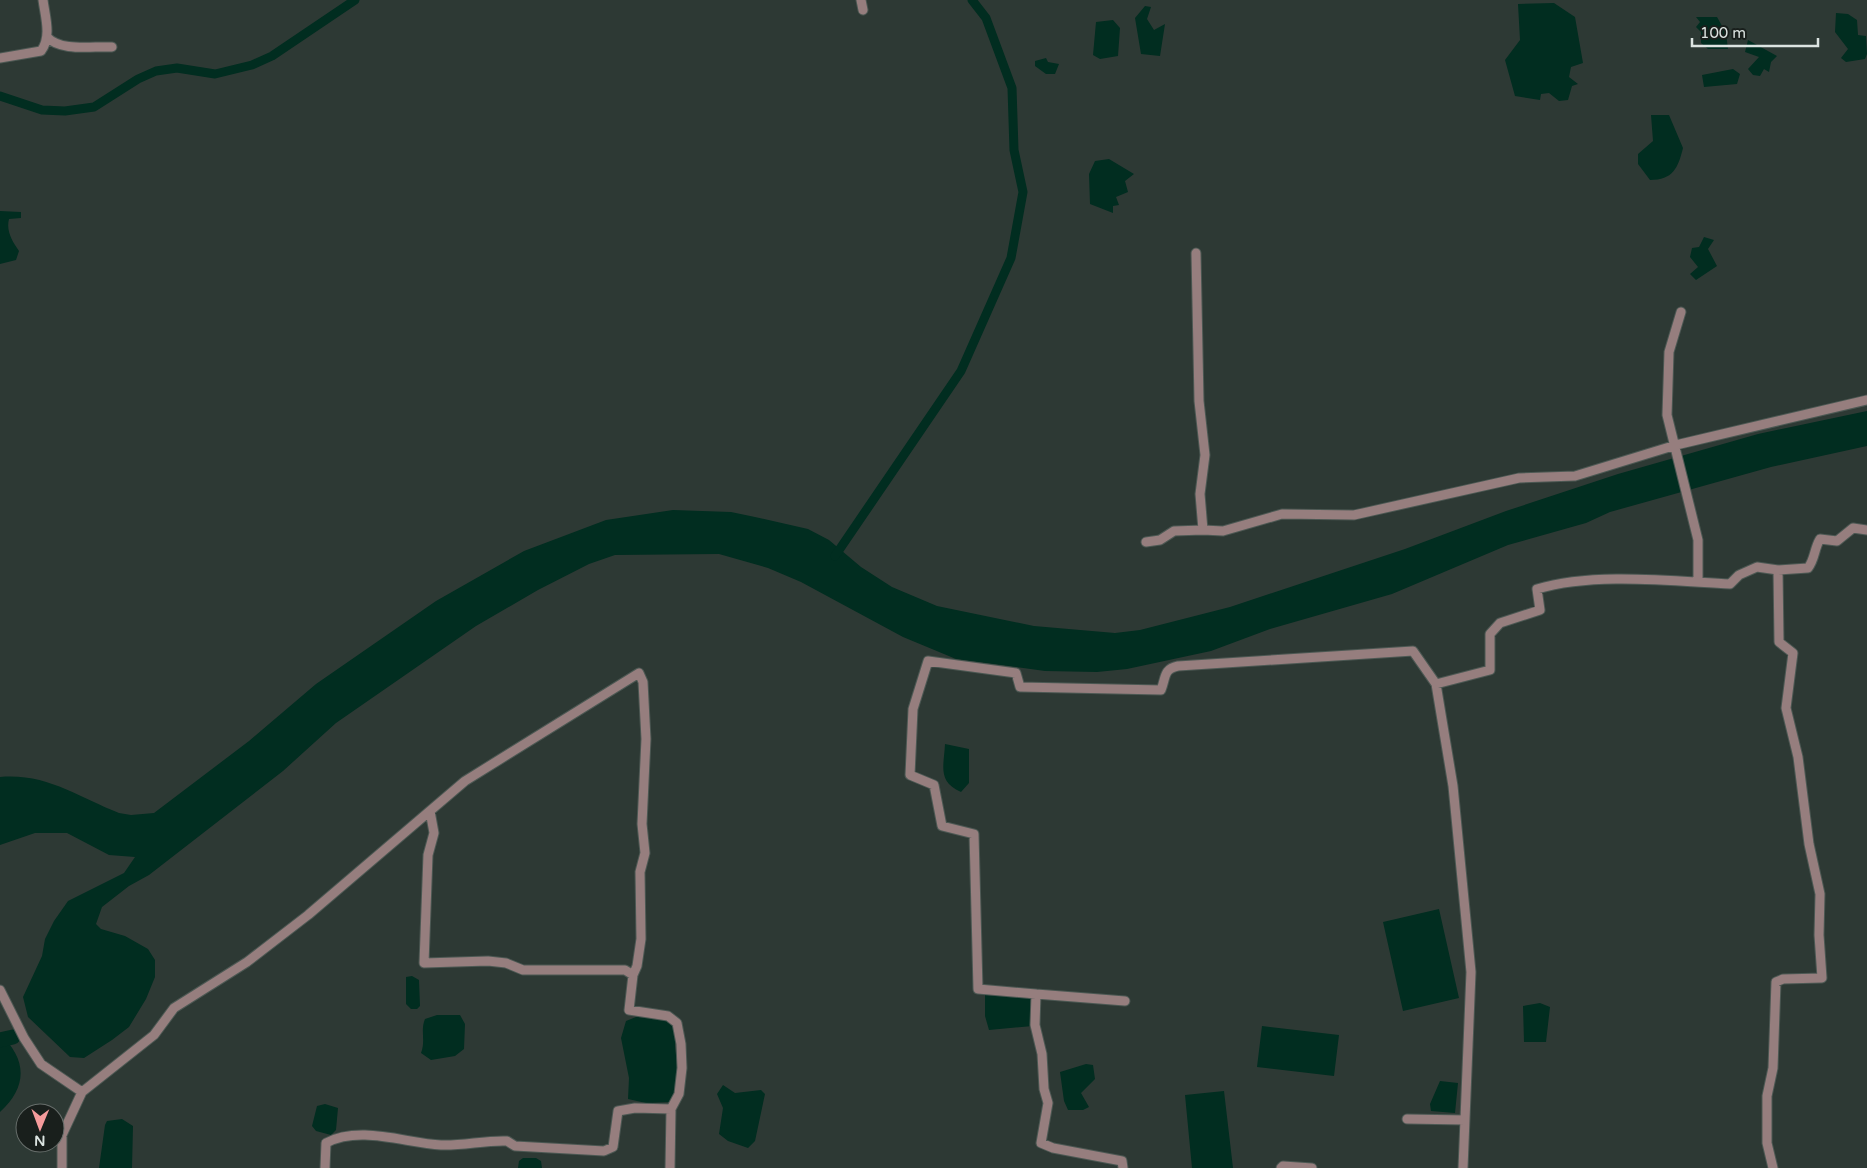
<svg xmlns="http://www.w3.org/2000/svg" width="1867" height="1168" font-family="'Varela Round',sans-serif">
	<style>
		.water { fill: #012d20 }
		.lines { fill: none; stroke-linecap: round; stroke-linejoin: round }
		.canal { stroke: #012d20; stroke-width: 9 }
		.river { stroke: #012d20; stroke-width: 15 }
		.minor-casing { stroke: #4c5853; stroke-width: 11 }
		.minor { stroke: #967e7e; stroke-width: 9 }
	</style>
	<rect width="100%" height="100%" fill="#2d3934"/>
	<path class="water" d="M1554 3 1575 17 1583 63 1571 67 1569 77 1578 84 1572 86 1568 100 1559 101 1549 93 1541 94 1540 100 1515 96 1505 60 1520 40 1518 4Z
		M1145 6 1151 7 1147 19 1154 30 1165 24 1160 56 1141 54 1135 18Z
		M1836 13 1848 14 1857 20 1858 35 1866 36 1867 54 1865 59 1846 62 1841 58 1848 49 1835 32Z
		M1696 17H1717L1726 33 1728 49H1708L1701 43V32L1696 27 1700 22Z
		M1113 20 1120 28 1118 56 1100 59 1093 55 1096 22Z
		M1748 40 1777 56 1771 62 1769 72 1764 69 1760 76 1753 75 1748 69 1759 57 1745 52Z
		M1046 58 1048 62 1059 64 1055 74H1046L1035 66V61Z
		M1733 69 1740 74 1737 84 1704 87 1702 75Z
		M1651 115H1669L1683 148C1678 168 1673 180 1650 180L1638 164V154L1653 141Z
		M1109 159 1134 174 1125 181 1128 192 1116 197 1119 205 1113 206V213L1090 204 1089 174 1095 161Z
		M0 211 21 212V218L9 219C6 231 12 241 19 251L16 260 0 264Z
		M1704 237 1714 240 1708 249 1717 266 1696 280 1690 274 1698 267 1690 257 1692 248 1699 247Z
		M1867 411V446L1771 467 1610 512 1586 523 1508 545 1392 594 1270 629 1211 651 1127 669 1097 672 1045 671 956 659 903 637 801 582 768 568 719 554 615 555 589 564 538 590 476 626 336 723 283 771 149 875 129 886 102 907 96 924 101 929 125 936 148 949 155 960V977L146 999 129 1027 112 1040 84 1058 70 1057 28 1017 23 997 42 956 45 939 54 921 68 901 124 873 135 857 109 855 67 833H35L0 845V777C47 773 78 797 119 813L131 815 154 813 249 741 316 684 436 601 524 551 606 520 673 510 731 512 755 517 808 529 829 540 861 567 892 587 937 606 1034 626 1115 633 1140 630 1230 607 1405 549 1506 511 1618 474 1758 434Z
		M945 744 969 749V783L961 792C937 781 944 766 945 744Z
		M1439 909 1459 998 1403 1011 1383 922Z
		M412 976 419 980 420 1006 417 1009H411L406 1004V977Z
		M985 995 1032 997 1033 1026 989 1030 985 1016Z
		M1540 1003 1550 1007 1546 1042H1524L1523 1006Z
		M437 1015H460L465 1024 464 1049 455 1056 431 1060 421 1053C426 1040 420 1031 425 1019Z
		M636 1017 671 1019 677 1036 675 1045 679 1084 671 1102 646 1103 628 1099 629 1078 621 1038 626 1021Z
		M1262 1026 1339 1035 1334 1076 1257 1067Z
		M0 1034C27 1059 28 1087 0 1112Z
		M1086 1064 1093 1065 1095 1079 1081 1093 1089 1107 1083 1110H1068L1064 1101 1060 1072Z
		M1440 1081 1458 1083 1455 1113 1431 1111 1430 1104Z
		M723 1085 735 1093 761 1090 765 1094 755 1141 748 1148 728 1141 719 1134 723 1108 717 1094Z
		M1224 1091 1233 1168H1192L1185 1095Z
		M325 1104 338 1108 336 1130 331 1135 316 1131 312 1126 317 1106Z
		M122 1119 133 1126 132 1168H99L105 1125 107 1121Z
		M523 1158H536L541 1161 542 1168H518L519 1161Z"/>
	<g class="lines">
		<path class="canal" d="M0 96 42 110 65 111 94 107 138 79 156 71 177 68 215 74 252 65 272 56 355 0
			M835 556 961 371 1011 258 1023 192 1014 150 1012 88 986 18 972 0"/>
		<path class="river" d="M0 1040 13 1037"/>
		<g class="minor-casing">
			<path id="minor" d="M861 0 863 10
				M47 37C61 52 92 46 112 47
				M0 58 41 51C52 37 45 16 43 0
				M1196 253 1199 401 1205 455 1200 494 1203 530 1223 531 1282 514 1354 515 1519 478 1575 476 1676 445 1867 400
				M1681 312 1669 352 1667 415 1698 540V582
				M1146 542 1160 540 1174 531 1203 530
				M1436 684 1453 786 1471 972 1463 1168
				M430 811 434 833 428 855 424 963 488 961 506 963 523 970H625L633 975 629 1010 668 1016 677 1023 681 1044 682 1068 679 1094 671 1109 670 1168
				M0 990 24 1038 41 1064 82 1092 154 1035 174 1008 247 962 308 915 465 781 639 673 643 682 646 739 642 824 645 853 640 872 641 939 637 966 633 975
				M1036 994 1125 1001
				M1407 1119 1465 1120
				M62 1168V1135L82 1092
				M325 1168 326 1143C360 1125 405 1143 441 1145 463 1146 485 1140 507 1141L515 1146 604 1151 613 1147 618 1111 635 1108 671 1109
				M1123 1168 1122 1161 1053 1148 1041 1143 1048 1103 1044 1089 1042 1054 1035 1025 1036 994 978 989 974 834 942 826 934 785 910 775 913 709 928 661 1016 673 1020 687 1161 690C1166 678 1163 669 1178 666L1413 651 1436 684 1490 670V634L1500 623 1540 610 1537 589C1594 572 1671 581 1730 584L1739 575 1757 567 1778 570 1808 568C1815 559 1814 549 1820 539L1837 541 1853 528 1867 530
				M1281 1168 1283 1166 1312 1168
				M1773 1168 1767 1143V1096L1773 1068 1776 982 1783 979 1822 978 1819 935 1820 894 1809 844 1798 757 1786 708 1793 653 1779 642 1778 570"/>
		</g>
		<use href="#minor" class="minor"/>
	</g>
	<g transform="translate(40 1128) rotate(181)"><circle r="24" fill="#191f1c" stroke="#676e6b"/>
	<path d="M0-4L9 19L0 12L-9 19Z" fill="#f59b9c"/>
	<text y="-8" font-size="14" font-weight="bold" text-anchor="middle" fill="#dce4e1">N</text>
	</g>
	<path d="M1692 38v8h126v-8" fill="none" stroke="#dce4e1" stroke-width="2.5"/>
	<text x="1700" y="38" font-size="15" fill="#dce4e1" stroke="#191f1c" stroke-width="4" paint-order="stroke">100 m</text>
</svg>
